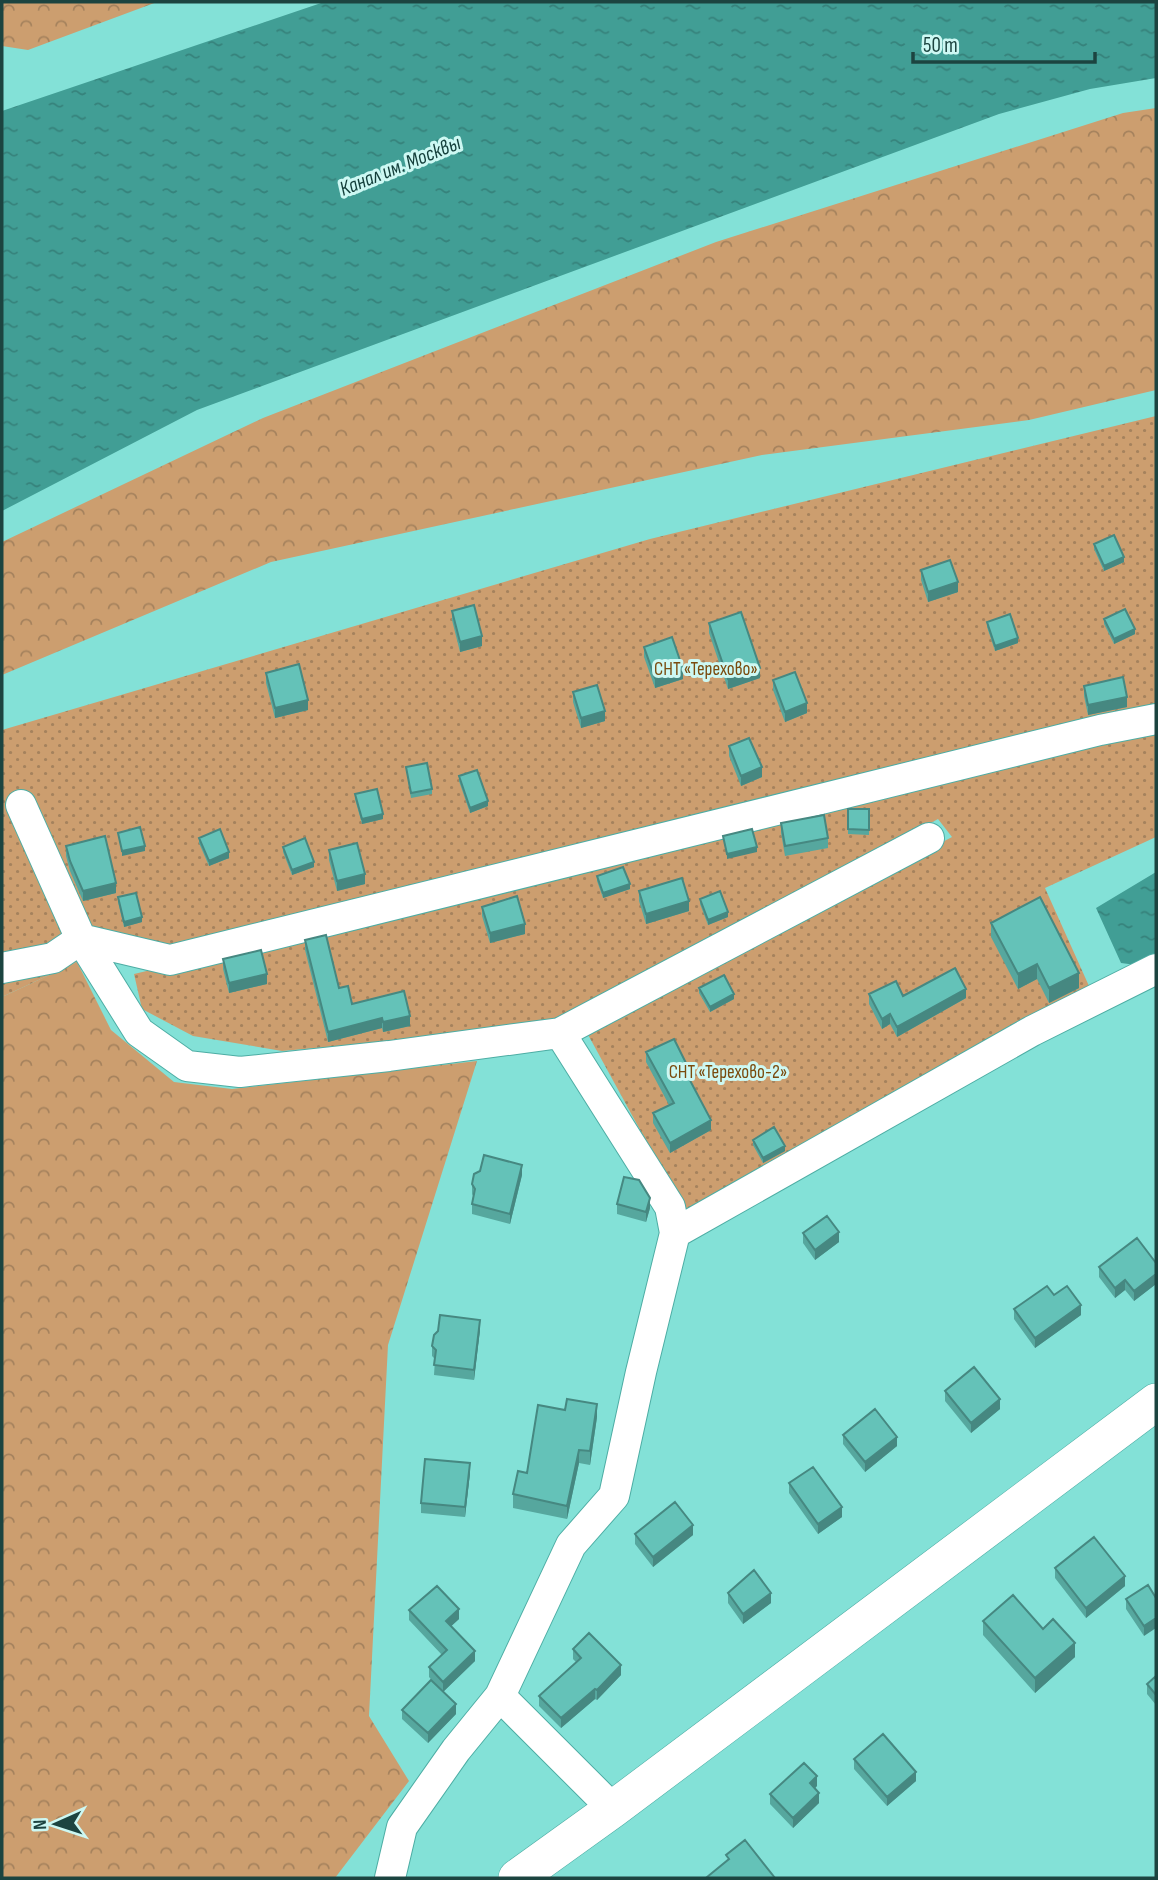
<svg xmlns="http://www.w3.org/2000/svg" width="1158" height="1880" font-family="'Sofia Sans Condensed',sans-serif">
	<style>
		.forest { fill: url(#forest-crowns) }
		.garden { fill: url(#garden-dots) }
		.water { fill: url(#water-ripples) }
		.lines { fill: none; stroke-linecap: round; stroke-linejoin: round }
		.minor-casing { stroke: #4dada4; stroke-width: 32 }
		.major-casing { stroke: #4dada4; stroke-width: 38 }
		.minor { stroke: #fff; stroke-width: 30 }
		.major { stroke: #fff; stroke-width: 37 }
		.wall { fill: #56a79e }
		.shaded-wall { fill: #468881 }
		.building { fill: #64c2b8; stroke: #468881; stroke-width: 2 }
		.labels { text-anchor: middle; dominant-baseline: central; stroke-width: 6; stroke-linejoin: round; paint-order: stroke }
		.park-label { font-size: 19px; fill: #7a4b0e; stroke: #cdf8f3 }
		.water-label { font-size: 21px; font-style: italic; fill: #133e3a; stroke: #cdf8f3 }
	</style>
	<defs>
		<pattern id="forest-crowns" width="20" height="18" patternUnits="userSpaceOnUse" patternTransform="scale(1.75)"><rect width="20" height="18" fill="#cc9e6f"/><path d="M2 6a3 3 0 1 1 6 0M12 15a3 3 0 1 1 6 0" fill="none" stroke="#a5825d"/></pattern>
		<pattern id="garden-dots" width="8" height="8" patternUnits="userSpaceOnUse" patternTransform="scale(1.75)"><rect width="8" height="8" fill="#cc9e6f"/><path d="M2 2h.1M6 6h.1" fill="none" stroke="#a5825d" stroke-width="1.8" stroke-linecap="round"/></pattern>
		<pattern id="water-ripples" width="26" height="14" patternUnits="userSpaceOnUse" patternTransform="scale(1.75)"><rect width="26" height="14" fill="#419e95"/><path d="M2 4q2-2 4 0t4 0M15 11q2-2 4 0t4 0" fill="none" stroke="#36827b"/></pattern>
	</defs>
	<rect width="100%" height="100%" fill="#83e1d7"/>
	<path class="forest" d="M2 2H157L28 50 2 46Z
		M1156 108V390L1029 420 762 455 271 562 2 675V542L263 418 716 242 1123 113Z
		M77 962 111 1030 174 1082 232 1089 477 1061 388 1345 369 1716 409 1781 335 1878H2V997Z"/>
	<path class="garden" d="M1156 416V703L175 944 77 962 2 997V730L650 539Z
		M1156 732V837L1045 888 1089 986 686 1214 586 1031 952 837 938 819 609 998 539 1028 282 1051 193 1036 142 1009 134 974Z"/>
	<path class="water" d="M324 2H1156V78L1090 89 999 114 197 410 2 511V111Z
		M1156 872V953L1136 965 1121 963 1096 908Z"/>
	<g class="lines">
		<g class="minor-casing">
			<path id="minor" d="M21 805 81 939 170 960 1100 730 1156 719
				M2 968 53 958 81 939 139 1032 187 1066 240 1072 389 1056 560 1033
				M675 1233 670 1207 560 1033 929 838
				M500 1696 613 1809
				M390 1878 402 1827 456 1750 500 1696 571 1545 614 1496 641 1372 675 1233 1032 1031 1156 969"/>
		</g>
		<g class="major-casing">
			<path id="major" d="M517 1878 613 1809 1156 1402"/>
		</g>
		<use href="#minor" class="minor"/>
		<use href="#major" class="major"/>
	</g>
	<path class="wall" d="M1094 544 1124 562 1104 571 1094 549Z
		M921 570 958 592 928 602 921 580Z
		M452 611 482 646 460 652 452 620Z
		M1104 619 1135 634 1114 644 1104 624Z
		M987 622 1018 643 995 651 987 627Z
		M709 623 760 678 728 689 709 633Z
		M644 647 683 679 655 688 644 657Z
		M266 673 308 710 275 718 266 683Z
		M773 680 807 713 785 722 773 690Z
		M1084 686 1127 707 1088 715 1084 696Z
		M573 692 605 721 581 728 573 702Z
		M729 746 762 777 741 786 729 756Z
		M406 767 432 789V794L411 798Z
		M459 776 488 806 470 813 459 781Z
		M355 794 383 819 362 824 355 799Z
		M848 809H869V835L848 834Z
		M781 823 828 838V848L785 856 781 833Z
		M199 838 229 858 209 866 199 843Z
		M66 846 116 893 83 901 70 871 66 856Z
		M283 847 314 867 292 875 283 852Z
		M329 850 365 884 337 891 329 860Z
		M597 876 630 889 603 898 597 881Z
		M639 891 689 911 646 924 639 901Z
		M118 897 142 922 124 927 118 902Z
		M700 899 728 917 708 925 700 904Z
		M482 907 525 934 490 943 482 916Z
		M991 923 1079 988 1049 1003 1037 979 1018 989 991 937Z
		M305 940 339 988 352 1004 410 1026 383 1032 382 1028 328 1042 305 950Z
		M223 959 267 984 229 993 223 969Z
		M699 988 734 999 710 1012 699 993Z
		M869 994 903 996 966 998 897 1037 890 1024 882 1029 869 1004Z
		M646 1052 689 1079 711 1130 670 1153 653 1123V1113L669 1105 646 1062Z
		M753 1140 785 1151 763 1163 753 1145Z
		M522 1175 510 1224 472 1214V1204L473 1196 472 1194V1184Z
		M617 1204 650 1208 646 1222 617 1214Z
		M803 1233 839 1242 815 1260 803 1243Z
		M1156 1263V1284L1134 1301 1125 1290 1115 1298 1099 1277V1267Z
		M1054 1295 1081 1315 1035 1348 1014 1319V1309Z
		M480 1330 474 1380 434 1375 435 1359 432 1356V1346Z
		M945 1391 1000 1409 971 1433 945 1401Z
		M597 1417 590 1465 579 1463 567 1519 513 1508V1494L527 1473Z
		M843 1435 897 1446 865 1472 843 1444Z
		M470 1473 465 1517 421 1513V1503Z
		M789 1483 842 1517 818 1534 789 1493Z
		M635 1534 693 1535 653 1567 635 1544Z
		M1055 1568 1125 1586 1086 1618 1055 1578Z
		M1148 1585 1144 1636 1126 1609V1599Z
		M728 1593 771 1603 743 1624 728 1603Z
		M409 1610 459 1619 451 1626 475 1661 443 1692 456 1714 428 1743 402 1719V1710L441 1690 429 1677V1667L442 1655 409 1620Z
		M983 1621 1043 1629 1075 1657 1035 1693 983 1635Z
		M573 1649 621 1675 597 1700 595 1699 561 1728 539 1706V1696L576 1662 573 1659Z
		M1156 1676V1705L1147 1694V1684Z
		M854 1759 916 1781 887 1806 854 1769Z
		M817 1786 815 1788 819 1803 793 1828 770 1804V1794Z"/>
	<path class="shaded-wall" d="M1124 557V562L1104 571V566Z
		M958 582V592L928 602V592Z
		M1135 629V634L1114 644V639Z
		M482 636V646L460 652V642Z
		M1018 638V643L995 651V646Z
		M760 668V678L728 689V679Z
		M683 669V679L655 688V678Z
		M1127 697V707L1088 715V705Z
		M308 700V710L275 718V708Z
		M807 703V713L785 722V712Z
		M605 711V721L581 728V718Z
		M762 767V777L741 786V776Z
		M488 801V806L470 813V808Z
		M383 814V819L362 824V819Z
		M145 846V851L122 856V851Z
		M757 847V852L727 859V854Z
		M229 852V858L209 866V861Z
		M314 862V867L292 875V870Z
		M365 874V884L337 891V881Z
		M116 883V893L83 901V891Z
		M630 884V889L603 898V893Z
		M689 901V911L646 924V914Z
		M728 912V917L708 925V920Z
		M142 917V922L124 927V922Z
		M525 924V934L490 943V933Z
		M1037 964V979L1018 989V974Z
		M1079 973V988L1049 1003V988Z
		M267 974V984L229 993V983Z
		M966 989V998L897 1037V1027Z
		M734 994V999L710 1012V1007Z
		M890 1014V1024L882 1029V1019Z
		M410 1016V1026L383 1032V1022Z
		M382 1018V1028L328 1042V1032Z
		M711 1120V1130L670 1153V1143Z
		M785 1146V1151L763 1163V1158Z
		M522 1165V1175L510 1224V1214Z
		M650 1198V1208L646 1222V1212Z
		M839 1232V1242L815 1260V1250Z
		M1156 1274V1284L1134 1301V1291Z
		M1125 1280V1290L1115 1298V1288Z
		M1081 1305V1315L1035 1348V1338Z
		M480 1320V1330L474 1380V1370Z
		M1000 1399V1409L971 1433V1423Z
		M597 1404V1417L590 1465V1451Z
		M897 1437V1446L865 1472V1462Z
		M579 1450V1463L567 1519V1506Z
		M470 1463V1473L465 1517V1507Z
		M842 1507V1517L818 1534V1524Z
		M693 1525V1535L653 1567V1557Z
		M1125 1576V1586L1086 1618V1608Z
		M771 1593V1603L743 1624V1614Z
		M459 1609V1619L446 1631V1621Z
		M1156 1618V1628L1144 1636V1626Z
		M1075 1643V1657L1035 1693V1678Z
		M475 1651V1661L443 1692V1682Z
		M621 1665V1675L597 1700V1690Z
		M595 1689V1699L561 1728V1718Z
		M456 1704V1714L428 1743V1733Z
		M916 1772V1781L887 1806V1797Z
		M817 1776V1786L810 1793V1783Z
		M819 1793V1803L793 1828V1818Z"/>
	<path class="building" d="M1114 535 1124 557 1104 566 1094 544Z
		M950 560 958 582 928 592 921 570Z
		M474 605 482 636 460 642 452 611Z
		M1125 609 1135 629 1114 639 1104 619Z
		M741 612 760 668 728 679 709 623Z
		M1010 614 1018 638 995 646 987 622Z
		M672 637 683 669 655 678 644 647Z
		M299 664 308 700 275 708 266 673Z
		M795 672 807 703 785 712 773 680Z
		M1123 677 1127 697 1088 705 1084 686Z
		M597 685 605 711 581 718 573 692Z
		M749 738 762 767 741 776 729 746Z
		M427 763 432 789 411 793 406 767Z
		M477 770 488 801 470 808 459 776Z
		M377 789 383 814 362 819 355 794Z
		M848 809H869V830L848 829Z
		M824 815 828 838 785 846 781 823Z
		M140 827 145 846 122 851 118 833Z
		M220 829 229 852 209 861 199 838Z
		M752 829 757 847 727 854 723 836Z
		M105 836 116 883 83 891 70 861 66 846Z
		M305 838 314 862 292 870 283 847Z
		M357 843 365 874 337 881 329 850Z
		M623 867 630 884 603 893 597 876Z
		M682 878 689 901 646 914 639 891Z
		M720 891 728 912 708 920 700 899Z
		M136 893 142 917 124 922 118 897Z
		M517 896 525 924 490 933 482 907Z
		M1040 897 1079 973 1049 988 1037 964 1018 974 991 923Z
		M326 935 339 988 348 986 352 1004 404 991 410 1016 383 1022 382 1018 328 1032 305 940Z
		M261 950 267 974 229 983 223 959Z
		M955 968 966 989 897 1027 890 1014 882 1019 869 994 896 981 903 996Z
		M724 975 734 994 710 1007 699 988Z
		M674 1039 689 1069 685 1071 711 1120 670 1143 653 1113 674 1103 646 1052Z
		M774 1127 785 1146 763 1158 753 1140Z
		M484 1155 522 1165 510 1214 472 1204 475 1189 472 1184 474 1174 480 1171Z
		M624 1177 639 1180 650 1198 646 1212 617 1204Z
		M827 1216 839 1232 815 1250 803 1233Z
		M1137 1238 1156 1263V1274L1134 1291 1125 1280 1115 1288 1099 1267Z
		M1047 1286 1054 1295 1067 1286 1081 1305 1035 1338 1014 1309Z
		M440 1315 480 1320 474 1370 434 1365 436 1350 432 1346 434 1335 438 1331Z
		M974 1367 1000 1399 971 1423 945 1391Z
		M567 1399 597 1404 590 1451 579 1450 567 1506 513 1494 518 1471 527 1473 538 1405 565 1410Z
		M875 1409 897 1437 865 1462 843 1435Z
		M425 1459 470 1463 465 1507 421 1503Z
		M813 1467 842 1507 818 1524 789 1483Z
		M675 1502 693 1525 653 1557 635 1534Z
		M1094 1537 1125 1576 1086 1608 1055 1568Z
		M754 1570 771 1593 743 1614 728 1593Z
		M1148 1585 1156 1598V1618L1144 1626 1126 1599Z
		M437 1586 459 1609 446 1621 475 1651 443 1682 429 1667 447 1650 409 1610Z
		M1013 1595 1043 1629 1053 1619 1075 1643 1035 1678 983 1621Z
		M589 1633 621 1665 597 1690 595 1689 561 1718 539 1696 581 1658 573 1649Z
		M1156 1676V1695L1147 1684Z
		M431 1680 456 1704 428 1733 402 1710Z
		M883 1734 916 1772 887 1797 854 1759Z
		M804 1763 817 1776 810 1783 819 1793 793 1818 770 1794Z
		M745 1840 775 1878H708L707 1877 729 1859 726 1855Z"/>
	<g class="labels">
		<g class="park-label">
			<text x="706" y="669">СНТ «Терехово»</text>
			<text x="728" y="1072">СНТ «Терехово-2»</text>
		</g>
		<g class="water-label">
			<text transform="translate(400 166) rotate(-22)">Канал им. Москвы</text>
		</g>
	</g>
	<rect width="1158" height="1880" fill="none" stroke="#1c4440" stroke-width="7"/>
	<g transform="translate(56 1824) rotate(267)" stroke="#cdf8f3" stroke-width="5" paint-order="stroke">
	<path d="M0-5L12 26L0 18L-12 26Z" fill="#1c4440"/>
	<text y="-10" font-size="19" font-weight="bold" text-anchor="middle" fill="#1c4440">N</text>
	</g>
	<path d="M913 52v10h182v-10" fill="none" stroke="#1c4440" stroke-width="3.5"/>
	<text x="923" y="52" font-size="21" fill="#1c4440" stroke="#cdf8f3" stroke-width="5" paint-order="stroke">50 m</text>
</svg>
